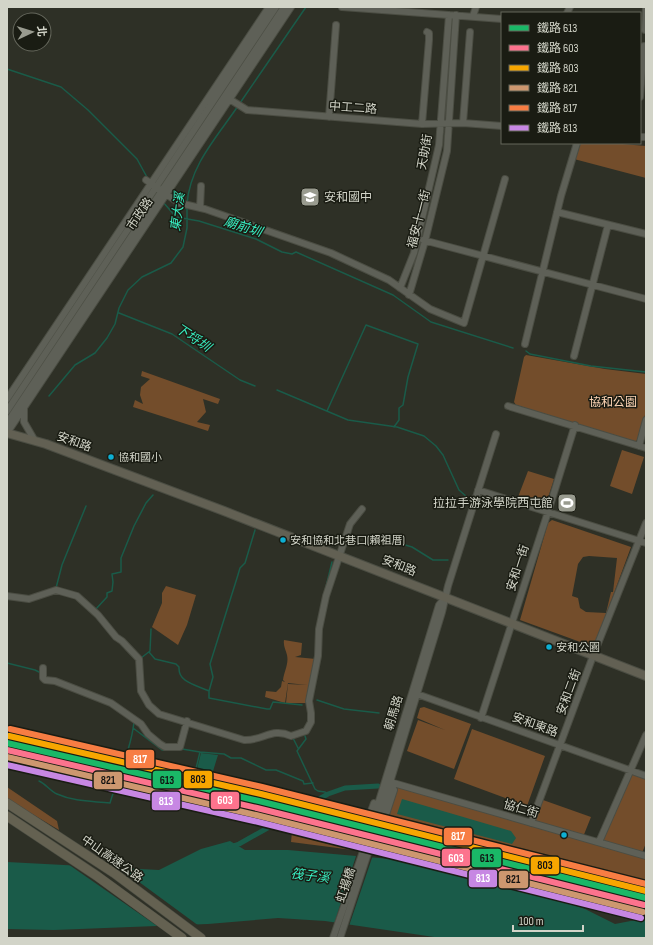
<svg xmlns="http://www.w3.org/2000/svg" width="653" height="945" font-family="'Sofia Sans Condensed','Noto Sans TC',sans-serif">
	<style>
		.green { fill: #734d2b; fill-rule: evenodd }
		.water { fill: #1a5b49 }
		.pier { fill: #2e3026 }
		.lines { fill: none; stroke-linecap: round; stroke-linejoin: round }
		.stream { stroke: #1a5b49; stroke-width: 1.5 }
		.canal { stroke: #1a5b49; stroke-width: 5 }
		.minor-casing { stroke: #4b4d43; stroke-width: 8 }
		.major-casing { stroke: #4b4d43; stroke-width: 10 }
		.highway-casing { stroke: #4b4d43; stroke-width: 10 }
		.minor { stroke: #5e6057; stroke-width: 6 }
		.major { stroke: #626053; stroke-width: 8 }
		.highway { stroke: #646151; stroke-width: 9 }
		.minor-bridge-casing { stroke: #4b4d43; stroke-width: 8; stroke-linecap: butt }
		.minor-bridge { stroke: #5e6057; stroke-width: 6 }
		.rail-1-casing { stroke: #1a1c13; stroke-width: 9 }
		.rail-2-casing { stroke: #1a1c13; stroke-width: 9 }
		.rail-3-casing { stroke: #1a1c13; stroke-width: 9 }
		.rail-4-casing { stroke: #1a1c13; stroke-width: 9 }
		.rail-5-casing { stroke: #1a1c13; stroke-width: 9 }
		.rail-6-casing { stroke: #1a1c13; stroke-width: 9 }
		.rail-1 { stroke: #1ab867; stroke-width: 6 }
		.rail-2 { stroke: #fc738d; stroke-width: 6 }
		.rail-3 { stroke: #f7a600; stroke-width: 6 }
		.rail-4 { stroke: #cd976f; stroke-width: 6 }
		.rail-5 { stroke: #f77d43; stroke-width: 6 }
		.rail-6 { stroke: #c787e3; stroke-width: 6 }
		.bus-dot { fill: #0dafd3; stroke: #1a1c13; stroke-width: 1.5 }
		.labels { text-anchor: middle; dominant-baseline: central; stroke-width: 3; stroke-linejoin: round; paint-order: stroke }
		.bus-label { font-size: 11px; fill: #d2d4c8; stroke: #1a1c13; text-anchor: start }
		.street-label { font-size: 12px; fill: #d2d4c8; stroke: #1a1c13 }
		.poi-label { font-size: 12px; fill: #d2d4c8; stroke: #1a1c13; text-anchor: start }
		.park-label { font-size: 12px; fill: #fed5b5; stroke: #1a1c13 }
		.water-label { font-size: 13px; font-style: italic; fill: #38efc2; stroke: #1a1c13 }
		.line-badge { stroke: #1a1c13; stroke-width: 1.5 }
		.badge-label { font-size: 11px; text-anchor: middle; font-weight: bold; fill: #fff }
		.pale-badge-label { font-size: 11px; text-anchor: middle; font-weight: bold; fill: #111 }
	</style>
	<rect width="100%" height="100%" fill="#2e3026"/>
	<path class="green" d="M577 143H611L646 146V178L574 159Z
		M526 355 605 369 646 374V411L639 439 634 442 516 405 514 402 524 357Z
		M142 371 220 399 218 404 203 399 206 412 197 422 210 425 208 431 133 407 135 400 143 404 140 395 141 387 150 379 141 376Z
		M622 450 644 457 632 494 610 486Z
		M528 471 554 479 546 504 542 506 518 497Z
		M552 520 631 547 594 647 520 620 548 523ZM589 556 617 558 613 592H611L606 613 586 612 580 608 578 598 572 596 578 564 583 557Z
		M166 586 196 595 187 625 178 645 152 627 162 603V593Z
		M284 640 302 643 301 655 295 657 316 659 307 703H286L288 684 307 685 288 683 285 703 265 697 266 691 276 692 281 687 282 681 285 682 283 680C284 672 289 664 287 655 286 650 283 646 284 640Z
		M424 707 471 724 454 769 407 751 418 720 445 730 417 718 420 708Z
		M472 729 545 756 527 806 454 779Z
		M19 749 32 753 31 764 18 763Z
		M631 773 646 778V843L642 853 602 841Z
		M7 787 57 821 59 830 7 799Z
		M398 787 646 857V891L385 824Z
		M543 800 591 817 583 837 536 823 535 819Z
		M311 817 363 830 353 850 291 842 293 821Z"/>
	<path class="water" d="M201 753 218 755 210 781 195 777Z
		M402 799 511 831 516 838 512 844 397 814Z
		M230 841 245 850H288L402 860 478 877 539 893 585 909 615 924 646 918V938H441L325 921 278 918 208 924 54 930 7 929V862L159 870 201 849Z"/>
	<path class="pier" d="M357 853 373 855 349 926 334 924Z
		M65 862 116 865 199 926 160 928Z"/>
	<g class="lines">
		<path class="stream" d="M7 69 61 87 88 110 137 159 148 179
			M240 103 306 7
			M163 202 176 217 199 221 256 239 282 252 292 254 296 252 393 295 431 322 513 348
			M187 204C190 165 217 137 238 106
			M119 313 172 334 240 380 255 386
			M526 351 530 354 591 366 646 372
			M277 390 348 420 397 427 424 436 436 446 443 455 459 490 467 497
			M49 396 75 365 95 353 107 338 115 324 119 308 128 290 142 277 171 263 183 247 187 228V207
			M327 411 366 325 418 344 408 377 403 405 399 408V420L394 427
			M385 539 412 547 433 560H448
			M56 588 62 565 86 506
			M325 591 332 562
			M95 610 107 597V593L112 591 113 582 112 574 121 572V558L134 526 146 503 153 495
			M149 652 155 659 176 664 179 667C178 683 197 685 209 691V698L267 709H270L273 702 302 705
			M141 658 150 651 151 629
			M7 663 35 670 41 673
			M209 691 213 677 210 664 237 578 240 568 245 563 255 530
			M317 700 344 709 379 713
			M133 728 162 750H165
			M305 736 306 739 297 751 315 789 318 791 325 792 327 795
			M293 738 298 748
			M182 749 200 752
			M119 774 191 791
			M193 780 285 802
			M39 781C46 784 50 791 57 794 75 802 92 801 110 803 118 776 131 749 134 722
			M207 796 189 797 200 752 224 754 231 758H241L266 770H276L303 781 304 784 313 783"/>
		<path class="canal" d="M230 847 239 844 328 794 345 788 378 786"/>
		<g class="minor-casing">
			<path id="minor" d="M342 7 502 19
				M567 13 570 7
				M473 16 476 7
				M645 30 646 7
				M226 97 247 110 422 124 463 123 502 126
				M640 97 644 46
				M329 117 336 25
				M463 123 470 32
				M422 124 429 40V33L427 32
				M640 137H646
				M146 180 179 203 205 209 331 253 389 280 430 309 464 323 505 179
				M200 208 201 186
				M557 212 646 234
				M423 240 646 299
				M400 288 414 253 439 145 449 15
				M409 295 425 241 447 151 456 15
				M525 344 561 196 577 143
				M574 356 608 225
				M7 399 269 7
				M508 406 646 448
				M24 408V422L35 441
				M7 411 276 7
				M7 423 284 7
				M7 433 291 7
				M639 446 646 420
				M478 490 646 543
				M7 596 29 599 56 590 77 596 98 615 116 637 122 641 139 659 141 691 149 705 159 714 244 740C263 741 272 727 291 736L306 731 311 722V713L309 701 318 656 319 629 326 596 350 524 362 509
				M43 668V678L45 680 55 681 111 703 141 724 148 734 160 744 165 747H180L187 721
				M417 694 646 776
				M481 718 548 512 575 425
				M390 782 646 856
				M374 803 361 839 377 842 394 790 390 782
				M531 823 593 656 646 523
				M368 837 439 605 444 599
				M373 838 442 612 448 586 496 434
				M599 842 646 735"/>
		</g>
		<g class="major-casing">
			<path id="major" d="M7 433 46 444 224 511 646 676"/>
		</g>
		<g class="highway-casing">
			<path id="highway" d="M7 803 114 873 201 938
				M7 816 97 876 182 938"/>
		</g>
		<use href="#minor" class="minor"/>
		<use href="#major" class="major"/>
		<use href="#highway" class="highway"/>
		<g class="minor-bridge-casing">
			<path id="minor-bridge" d="M333 938 368 837
				M340 938 373 838"/>
		</g>
		<use href="#minor-bridge" class="minor-bridge"/>
		<g class="rail-1-casing">
			<path id="rail-1" d="M7 743 259 801 646 898"/>
		</g>
		<g class="rail-2-casing">
			<path id="rail-2" d="M7 750 257 808 644 905"/>
		</g>
		<g class="rail-3-casing">
			<path id="rail-3" d="M9 736 261 794 646 891"/>
		</g>
		<g class="rail-4-casing">
			<path id="rail-4" d="M7 757 256 815 643 912"/>
		</g>
		<g class="rail-5-casing">
			<path id="rail-5" d="M10 729 262 787 646 884"/>
		</g>
		<g class="rail-6-casing">
			<path id="rail-6" d="M7 765 254 821 641 918"/>
		</g>
		<use href="#rail-1" class="rail-1"/>
		<use href="#rail-2" class="rail-2"/>
		<use href="#rail-3" class="rail-3"/>
		<use href="#rail-4" class="rail-4"/>
		<use href="#rail-5" class="rail-5"/>
		<use href="#rail-6" class="rail-6"/>
	</g>
	<defs>
		<g id="school-square" transform="scale(1)"><rect x="-9" y="-9" width="18" height="18" rx="4" fill="#999b8f" stroke="#1a1c13"/><path d="M0-5L7-2L0 1L-7-2ZM-4 1L0 2.5L4 1V4Q0 6-4 4Z" fill="#fff"/></g>
		<g id="stadium-square" transform="scale(1)"><rect x="-9" y="-9" width="18" height="18" rx="4" fill="#999b8f" stroke="#1a1c13"/><path d="M0-5a6.5 5 0 1 0 0 10a6.5 5 0 1 0 0-10ZM-3.5-1.8h7v3.6h-7Z" fill="#fff"/></g>
	</defs>
	<g fill-rule="evenodd">
		<use href="#school-square" x="310" y="197"/>
		<use href="#stadium-square" x="567" y="503"/>
	</g>
	<g class="bus-dot">
		<circle cx="111" cy="457" r="3.5"/>
		<circle cx="283" cy="540" r="3.5"/>
		<circle cx="549" cy="647" r="3.5"/>
		<circle cx="564" cy="835" r="3.5"/>
	</g>
	<g class="labels">
		<g class="bus-label">
			<text x="118" y="457">協和國小</text>
			<text x="290" y="540">安和協和北巷口(賴祖厝)</text>
			<text x="556" y="647">安和公園</text>
		</g>
		<g class="street-label">
			<text transform="translate(353 108) rotate(4)">中工二路</text>
			<text transform="translate(425 152) rotate(-80)">天助街</text>
			<text transform="translate(140 214) rotate(-56)">市政路</text>
			<text transform="translate(419 219) rotate(-76)">福安十一街</text>
			<text transform="translate(74 442) rotate(20)">安和路</text>
			<text transform="translate(399 566) rotate(21)">安和路</text>
			<text transform="translate(518 568) rotate(-72)">安和一街</text>
			<text transform="translate(569 692) rotate(-70)">安和二街</text>
			<text transform="translate(394 713) rotate(-73)">朝馬路</text>
			<text transform="translate(535 725) rotate(20)">安和東路</text>
			<text transform="translate(521 809) rotate(16)">協仁街</text>
			<text transform="translate(112 859) rotate(35)">中山高速公路</text>
			<text transform="translate(346 885) rotate(-72)">虹揚橋</text>
		</g>
		<g class="poi-label">
			<text x="324" y="197">安和國中</text>
			<text x="553" y="503" text-anchor="end">拉拉手游泳學院西屯館</text>
		</g>
		<g class="park-label">
			<text x="613" y="402">協和公園</text>
		</g>
		<g class="water-label">
			<text transform="translate(178 212) rotate(-83)">東大溪</text>
			<text transform="translate(243 227) rotate(17)">廟前圳</text>
			<text transform="translate(193 338) rotate(33)">下埒圳</text>
			<text transform="translate(310 876) rotate(7)">筏子溪</text>
		</g>
	</g>
	<g class="line-badge">
		<rect x="125" y="749" width="30" height="20" rx="4" fill="#f77d43"/>
		<rect x="183" y="770" width="30" height="19" rx="4" fill="#f7a600"/>
		<rect x="152" y="770" width="30" height="19" rx="4" fill="#1ab867"/>
		<rect x="93" y="771" width="30" height="19" rx="4" fill="#cd976f"/>
		<rect x="210" y="791" width="30" height="19" rx="4" fill="#fc738d"/>
		<rect x="151" y="791" width="30" height="20" rx="4" fill="#c787e3"/>
		<rect x="443" y="827" width="30" height="19" rx="4" fill="#f77d43"/>
		<rect x="441" y="848" width="30" height="19" rx="4" fill="#fc738d"/>
		<rect x="471" y="848" width="31" height="20" rx="4" fill="#1ab867"/>
		<rect x="530" y="856" width="30" height="19" rx="4" fill="#f7a600"/>
		<rect x="468" y="869" width="30" height="19" rx="4" fill="#c787e3"/>
		<rect x="498" y="870" width="31" height="19" rx="4" fill="#cd976f"/>
	</g>
	<g class="badge-label">
		<text x="140" y="763">817</text>
		<text x="225" y="804">603</text>
		<text x="166" y="805">813</text>
		<text x="458" y="840">817</text>
		<text x="456" y="862">603</text>
		<text x="483" y="882">813</text>
	</g>
	<g class="pale-badge-label">
		<text x="198" y="783">803</text>
		<text x="167" y="784">613</text>
		<text x="108" y="784">821</text>
		<text x="487" y="862">613</text>
		<text x="545" y="869">803</text>
		<text x="513" y="883">821</text>
	</g>
	<rect width="653" height="945" fill="none" stroke="#d2d4c8" stroke-width="16"/>
	<rect x="501" y="12" width="140" height="132" fill="#1a1c13" stroke="#64665b"/>
	<rect x="509" y="25" width="20" height="6" fill="#1ab867" stroke="#64665b"/>
	<text x="537" y="32" font-size="12" fill="#d2d4c8">鐵路 613</text>
	<rect x="509" y="45" width="20" height="6" fill="#fc738d" stroke="#64665b"/>
	<text x="537" y="52" font-size="12" fill="#d2d4c8">鐵路 603</text>
	<rect x="509" y="65" width="20" height="6" fill="#f7a600" stroke="#64665b"/>
	<text x="537" y="72" font-size="12" fill="#d2d4c8">鐵路 803</text>
	<rect x="509" y="85" width="20" height="6" fill="#cd976f" stroke="#64665b"/>
	<text x="537" y="92" font-size="12" fill="#d2d4c8">鐵路 821</text>
	<rect x="509" y="105" width="20" height="6" fill="#f77d43" stroke="#64665b"/>
	<text x="537" y="112" font-size="12" fill="#d2d4c8">鐵路 817</text>
	<rect x="509" y="125" width="20" height="6" fill="#c787e3" stroke="#64665b"/>
	<text x="537" y="132" font-size="12" fill="#d2d4c8">鐵路 813</text>
	<g transform="translate(32 32) rotate(86)"><circle r="19" fill="#1a1c13" stroke="#64665b"/>
	<path d="M0-3L7 15L0 10L-7 15Z" fill="#999b8f"/>
	<text y="-6" font-size="11" font-weight="bold" text-anchor="middle" fill="#d2d4c8">北</text>
	</g>
	<path d="M513 925v6h70v-6" fill="none" stroke="#d2d4c8" stroke-width="2"/>
	<text x="519" y="925" font-size="12" fill="#d2d4c8" stroke="#1a1c13" stroke-width="3" paint-order="stroke">100 m</text>
</svg>
